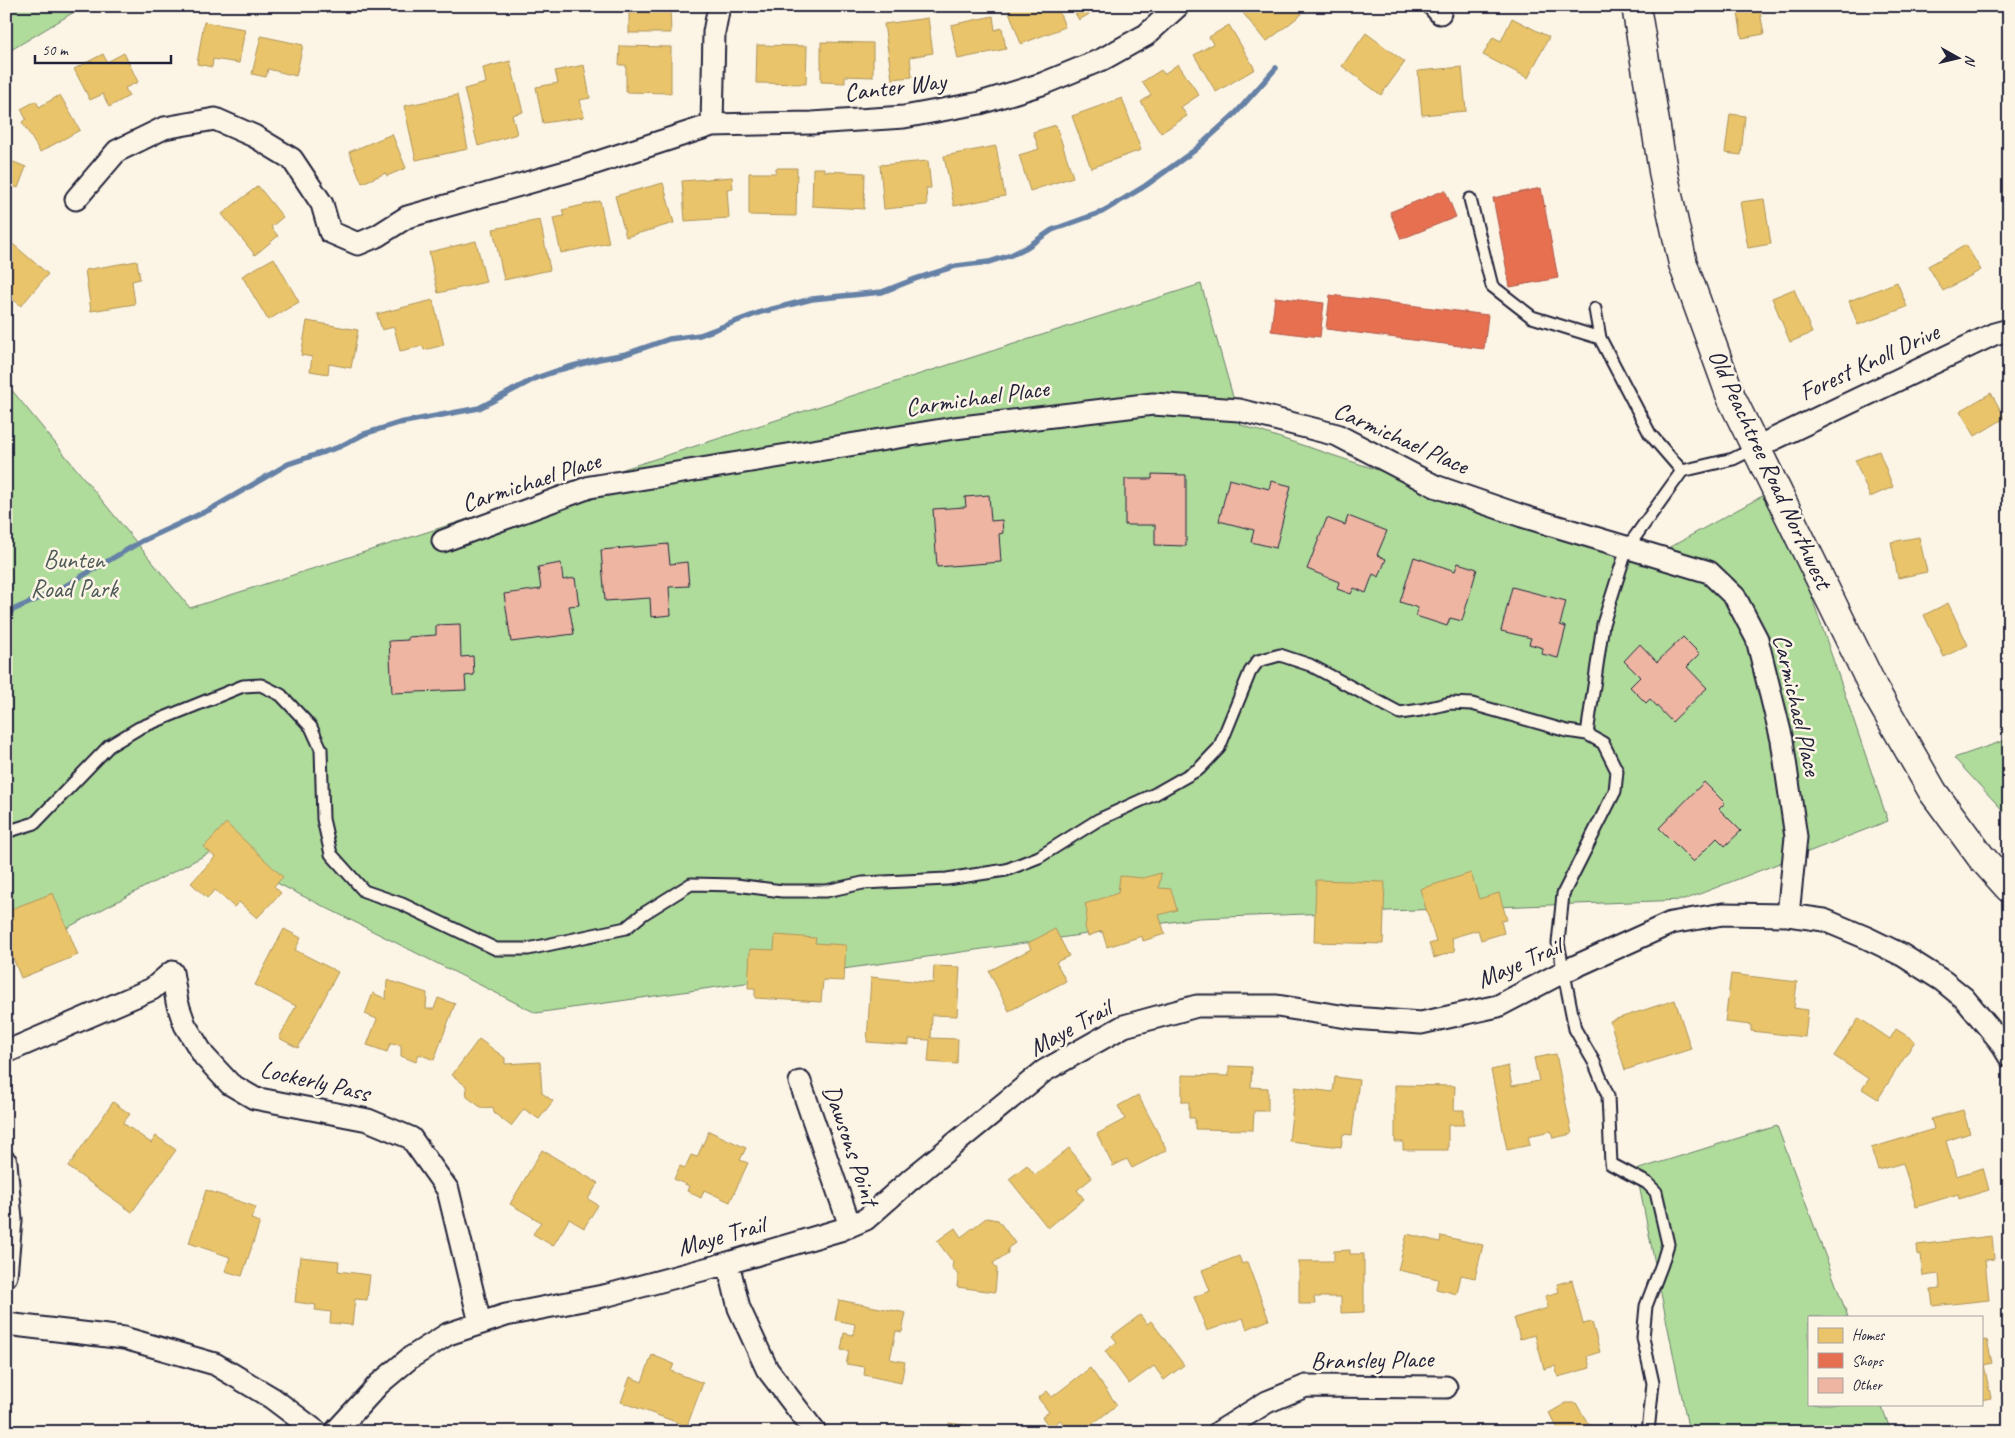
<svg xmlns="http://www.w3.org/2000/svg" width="2015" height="1438" font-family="Caveat,sans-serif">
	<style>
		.green { fill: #b0dc9b; stroke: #697f6b }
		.homes { fill: #e9c46a; stroke: #ad935c }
		.shops { fill: #e76f51; stroke: #ac584a }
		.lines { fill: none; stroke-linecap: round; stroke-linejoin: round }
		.stream { stroke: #6681a6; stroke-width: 5.5 }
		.building { fill: #edb5a2; stroke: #22223b }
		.lane-casing { stroke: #22223b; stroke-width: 15 }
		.street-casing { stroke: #22223b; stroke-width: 25 }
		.secondary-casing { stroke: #22223b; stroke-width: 31 }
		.lane { stroke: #fcf5e5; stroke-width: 11 }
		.street { stroke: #fcf5e5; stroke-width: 21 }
		.secondary { stroke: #fcf5e5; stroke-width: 28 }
		.labels { text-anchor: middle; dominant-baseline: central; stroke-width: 5; stroke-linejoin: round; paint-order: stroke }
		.street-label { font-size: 25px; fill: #22223b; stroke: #fcf5e5 }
		.park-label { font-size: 25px; fill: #4d5a58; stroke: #fcf5e5 }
	</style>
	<rect width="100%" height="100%" fill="#fcf5e5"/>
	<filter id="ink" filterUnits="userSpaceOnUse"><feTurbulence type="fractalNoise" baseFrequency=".02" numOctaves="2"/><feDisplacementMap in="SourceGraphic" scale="10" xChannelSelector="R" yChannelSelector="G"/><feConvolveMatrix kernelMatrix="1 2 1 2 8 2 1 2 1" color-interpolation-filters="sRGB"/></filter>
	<g filter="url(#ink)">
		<path class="green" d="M6 6H84L6 53Z
			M1201 284 1241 425 1648 559 1775 489 1888 821 1684 900 1199 918 536 1013 213 851 6 960V383L190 608Z
			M2009 739V817L1954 758Z
			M1777 1126 1848 1317H1809V1404H1881L1891 1432H1689L1636 1170Z"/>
		<path class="homes" d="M629 6H670L671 33H629Z
			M1007 6H1057L1065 27 1021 44Z
			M1071 6H1103L1079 20Z
			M1252 6H1296L1302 14 1266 42 1243 13Z
			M1716 6H1759L1764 34 1742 38 1737 7 1716 10Z
			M993 16 995 30 1002 28 1006 49 958 59 951 25Z
			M928 18 933 53 910 57 912 77 892 79 884 24Z
			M1512 18 1549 37 1528 78 1483 55 1493 37 1501 41Z
			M204 22 245 29 239 63 213 59 212 67 197 64Z
			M1229 25 1255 69 1216 92 1194 55 1213 44 1209 37Z
			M1366 33 1405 62 1381 95 1342 66Z
			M261 36 303 45 296 76 268 69 266 77 252 74Z
			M821 42 873 43V77L845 76V83L821 82Z
			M757 45 807 46 806 84 756 83Z
			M620 46 671 47V93L626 92V65H619Z
			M124 53 138 82 125 88 129 96 109 107 103 94 90 100 74 69 103 54 107 62Z
			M510 61 523 112 512 115 517 134 478 146 464 89 486 83 483 68Z
			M1178 64 1199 95 1181 107 1187 116 1161 133 1141 102 1151 95 1142 82 1161 70 1164 74Z
			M584 65 590 98 580 100 584 117 543 123 536 87 558 83 555 71Z
			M1462 67 1466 111 1422 115 1418 71Z
			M60 95 80 130 40 152 22 122 26 119 21 109 36 101 39 107Z
			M457 95 468 149 416 160 404 106Z
			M1122 98 1141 150 1091 168 1072 116Z
			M1730 114 1745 116 1741 155 1725 153Z
			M1056 125 1073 177 1030 191 1019 155 1039 149 1033 132Z
			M392 134 406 168 387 176 386 173 362 183 349 152Z
			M996 146 1005 196 954 206 944 156Z
			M6 159 26 167 18 188 6 183Z
			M928 161 931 188H926L927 205 884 209 880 165Z
			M776 168H797L796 216 749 215V173H776Z
			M813 168H824V171L865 173 864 209 812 206Z
			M732 177 733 189H727L729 218 685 221 682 181Z
			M663 183 674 223 626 237 615 196Z
			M258 186 283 217 271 227 278 236 255 255 222 214Z
			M1764 199 1771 244 1748 248 1740 202Z
			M600 201 609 243 561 253 553 218 564 216 562 210Z
			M540 220 550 270 504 280 493 229Z
			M7 239 48 274 21 306 6 293Z
			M476 241 486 282 438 293 429 252Z
			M1966 245 1981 270 1943 291 1928 266Z
			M274 258 299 302 268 320 242 276Z
			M137 261 140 279 132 281 135 304 91 311 85 270Z
			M1897 282 1907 307 1858 325 1849 301Z
			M1794 289 1812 333 1790 342 1772 298Z
			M433 300 444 345 424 350 423 346 400 351 394 327 382 330 377 314Z
			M307 321 358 330 351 368 329 364 328 374 310 371 312 357 301 355Z
			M1991 393 2005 418 1975 436 1960 411Z
			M1879 451 1893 487 1870 497 1855 460Z
			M1919 537 1927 572 1898 578 1891 542Z
			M1948 603 1968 645 1944 657 1924 615Z
			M226 823 283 877 274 886 281 893 257 918 239 902 234 907 215 890 207 898 191 883 215 857 204 847Z
			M1161 873 1159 888 1171 889 1177 910 1159 915 1165 934 1143 941 1142 936 1107 947 1102 931 1088 936 1085 927 1087 911 1085 904 1118 893 1120 876 1143 878Z
			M1471 873 1479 899 1499 893 1507 920 1501 921 1504 933 1481 940 1478 930 1451 938 1455 951 1434 958 1429 944 1436 942 1420 889Z
			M1316 880 1385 882 1383 944 1314 942Z
			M53 893 78 955 21 978 11 953 6 955V911Z
			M284 929 301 938 295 950 338 972 298 1048 279 1038 296 1006 255 985Z
			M1055 929 1069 956 1056 962 1066 981 1009 1011 989 971 1031 949 1028 943Z
			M775 935 816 938 815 943 846 945 844 981 823 980 821 1002 755 998V988H748L750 949 774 950Z
			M934 966 960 967 957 1016 932 1015 931 1038 958 1039 957 1064 928 1062 930 1040 909 1039V1045L867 1042 871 977 933 983Z
			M1731 974 1797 982 1794 1008 1808 1010 1805 1037 1751 1031V1025L1725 1022Z
			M387 980 427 993 426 1009H434L438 998 455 1004 434 1060 419 1054 416 1062 401 1056V1045L390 1044 387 1052 367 1045 377 1019 365 1014 373 993 386 999Z
			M1675 1000 1691 1049 1625 1070 1610 1021Z
			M1859 1018 1890 1039 1896 1029 1915 1041 1878 1099 1862 1089 1869 1079 1834 1056Z
			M479 1039 505 1058V1064L540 1062 542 1093 553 1101 539 1119 524 1109 511 1126 494 1113 493 1107 482 1108 467 1097 466 1086 452 1075Z
			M1556 1054 1572 1134 1553 1138 1551 1131 1528 1136 1530 1145 1507 1150 1491 1070 1508 1066 1512 1086 1539 1081 1534 1058Z
			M1229 1066 1252 1067 1251 1087 1268 1088V1111H1254L1253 1130 1195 1129V1118H1189V1102H1182V1075L1229 1076Z
			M1335 1077 1359 1080 1352 1135 1343 1134 1341 1147 1289 1141 1295 1087 1333 1092Z
			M1395 1085 1455 1086 1454 1110H1464V1125H1448V1150H1403V1142H1395Z
			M1138 1095 1167 1150 1132 1168 1127 1159 1113 1166 1097 1134 1125 1119 1118 1106Z
			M113 1102 130 1114 123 1123 151 1143 156 1136 176 1150 132 1212 68 1167Z
			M1963 1110 1970 1133 1946 1141 1956 1176 1983 1168 1989 1190 1959 1199 1958 1194 1916 1207 1903 1163 1878 1170 1871 1148 1934 1129 1931 1119Z
			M709 1131 746 1148 740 1160 748 1163 730 1202 704 1190 701 1198 687 1191 689 1186 674 1179 680 1166 685 1168 691 1155 697 1157Z
			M1069 1148 1092 1178 1077 1190 1084 1199 1048 1228 1009 1179 1027 1165 1035 1175Z
			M542 1150 598 1183 588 1199 598 1205 584 1228 569 1219 553 1246 533 1234 541 1222 510 1204Z
			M206 1190 256 1207 251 1219 260 1222 242 1276 225 1271 230 1257 189 1243Z
			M986 1218 998 1220 1015 1243 1008 1248V1253L993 1263 997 1269 995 1292 957 1287 958 1275 952 1267 953 1262 937 1241 955 1228 961 1237Z
			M1407 1234 1440 1242 1441 1236 1483 1245 1475 1278 1461 1275 1457 1294 1436 1289 1438 1279 1398 1270Z
			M1992 1236 1994 1259 1985 1260 1989 1300 1933 1306 1931 1290 1940 1289 1939 1274 1923 1276 1921 1254 1918 1255 1917 1245Z
			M1350 1250V1254H1364V1312L1341 1313V1297H1314L1315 1304H1299V1261H1334V1251Z
			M1239 1256 1242 1264 1247 1262 1269 1320 1247 1329 1243 1318 1207 1331 1194 1297 1210 1291 1202 1270Z
			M300 1257 339 1261 338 1271 370 1275 367 1300 355 1299 352 1325 330 1323 331 1312 315 1310 316 1305 295 1302Z
			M1572 1280 1583 1324 1592 1322 1600 1352 1587 1356 1590 1368 1558 1377 1555 1366 1544 1369 1535 1335 1520 1339 1514 1318 1548 1308 1545 1296 1559 1292 1557 1284Z
			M839 1300 906 1313 902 1332 896 1331 890 1359 905 1362 901 1383 864 1375 865 1367 846 1364 849 1351 841 1350 844 1333 853 1335 855 1324 835 1320Z
			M1140 1315 1147 1324 1151 1321 1184 1365 1164 1380 1154 1366 1129 1384 1105 1351 1117 1342 1112 1336Z
			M1987 1340 1992 1363 1984 1365 1991 1398 1981 1400V1341Z
			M652 1355 674 1364 671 1371 703 1383 687 1426 621 1402 630 1377 642 1382Z
			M1090 1368 1117 1405 1082 1432H1069L1060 1420 1050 1428 1042 1417 1049 1412 1038 1398 1047 1391 1052 1397Z
			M1566 1403H1576L1589 1425 1603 1426V1432H1560L1549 1413Z
			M949 1423 984 1428V1432H948Z"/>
		<path class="shops" d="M1541 188 1558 278 1510 287 1493 198Z
			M1445 190 1456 217 1401 239 1390 212Z
			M1330 295 1488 315 1484 349 1326 329Z
			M1275 297 1324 303 1320 337 1271 331Z"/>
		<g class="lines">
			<path class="stream" d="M6 613 60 589 142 541 211 509 288 464 339 447 364 434 399 423 479 408 536 378 562 369 599 359 626 354 669 339 700 335 761 312 812 299 882 292 915 279 956 266 989 262 1011 255 1027 247 1052 230 1102 212 1145 186 1195 150 1236 113 1276 68"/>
		</g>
		<path class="building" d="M1152 474 1186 475V546L1155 545V525H1125V479H1152Z
			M1229 479 1269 489 1271 481 1291 486 1276 548 1251 542 1254 530 1219 521Z
			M989 495 991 521 1002 520 1003 533 999 534 1001 562 937 567 933 509 966 507 965 497Z
			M1348 516 1387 531 1377 555 1386 559 1379 577 1373 574 1366 593 1354 588 1351 594 1337 589 1339 582 1307 569 1327 518 1345 525Z
			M668 544 670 564 687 562 689 586 669 587 671 615 651 617 650 598 605 601 601 550Z
			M1414 557 1455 571 1458 563 1477 569 1462 621 1450 618 1447 626 1416 616 1418 608 1400 602Z
			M561 563 563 580 575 578 579 605 569 606 574 634 511 642 504 594 541 589 538 567Z
			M1512 587 1566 601 1560 625 1566 627 1558 658 1542 654 1543 648 1529 644 1531 638 1501 631Z
			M460 624 461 657 473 656 474 675 465 676 466 690 392 693 389 641 408 640V637L436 635V625Z
			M1683 637 1700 654 1687 667 1707 688 1672 722 1650 699 1646 703 1630 687 1640 677 1624 661 1640 644 1657 662Z
			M1704 782 1725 803 1719 809 1741 831 1725 846 1717 838 1693 862 1659 828Z"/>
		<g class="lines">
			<g class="lane-casing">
				<path id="lane" d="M1470 199 1492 286 1532 317 1600 338
					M1595 309 1600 338 1650 434 1682 471
					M1587 734 1603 624 1627 548 1682 471 1733 459 1755 448
					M6 832 35 823 109 746 139 728 243 686 261 685 281 695 311 727 321 749 323 819 331 854 364 891 402 904 496 949H528L626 928 643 914 691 884 736 885 782 891H826L863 883 947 879 1006 870 1039 857 1098 820 1155 794 1199 769 1219 748 1250 672 1258 661 1280 655 1310 665 1400 713 1421 710 1450 703 1472 704 1567 731 1587 734 1603 743 1617 771 1615 791 1563 894 1558 943 1575 1029 1594 1062 1608 1096 1611 1164 1647 1183 1656 1192 1668 1244 1662 1264 1646 1306 1643 1338 1653 1383 1648 1432"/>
			</g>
			<g class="street-casing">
				<path id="street" d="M1434 6 1440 13
					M712 125 714 32 719 6
					M76 199 117 151 164 128 215 119 254 136 292 159 322 204 330 232 358 244 377 236 407 217 583 167 712 125 812 123 904 117 980 103 1042 84 1103 59 1146 35 1178 6
					M1755 448 1994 334 2009 330
					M443 541 590 487 954 428 1153 404 1239 410 1337 435 1435 486 1522 516 1709 572 1735 597 1757 639 1782 740 1796 837 1788 915
					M6 1052 152 989 172 972 177 1002 185 1025 204 1056 230 1084 254 1098 368 1120 411 1138 448 1190 480 1323
					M800 1082 850 1226
					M6 1162 11 1220 6 1276
					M728 1263 739 1308 767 1369 815 1432
					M6 1324 124 1338 215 1364 272 1398 317 1432
					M335 1432 379 1384 410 1358 448 1334 506 1315 608 1295 728 1263 840 1230 866 1219 910 1180 1044 1071 1124 1026 1197 1006H1277L1353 1018 1421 1023 1498 1006 1563 972 1671 923 1723 914 1788 915 1824 920 1867 938 1902 955 1943 981 1964 998 2000 1041 2009 1056
					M1219 1432 1267 1402 1306 1386 1446 1387"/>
			</g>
			<g class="secondary-casing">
				<path id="secondary" d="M1636 6 1664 177 1683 264 1731 397 1875 691 1933 792 1981 857 2009 888"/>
			</g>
			<use href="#lane" class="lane"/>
			<use href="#street" class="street"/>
			<use href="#secondary" class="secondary"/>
		</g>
	</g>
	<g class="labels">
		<g class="street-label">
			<text transform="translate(895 87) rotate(-7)">Canter Way</text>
			<text transform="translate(1869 362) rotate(-25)">Forest Knoll Drive</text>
			<text transform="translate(977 398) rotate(-8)">Carmichael Place</text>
			<text transform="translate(1401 438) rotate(24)">Carmichael Place</text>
			<text transform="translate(1770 469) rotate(65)">Old Peachtree Road Northwest</text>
			<text transform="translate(531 482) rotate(-18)">Carmichael Place</text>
			<text transform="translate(1797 705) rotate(77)">Carmichael Place</text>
			<text transform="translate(1519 963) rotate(-24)">Maye Trail</text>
			<text transform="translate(1070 1028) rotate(-29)">Maye Trail</text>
			<text transform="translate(315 1081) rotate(13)">Lockerly Pass</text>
			<text transform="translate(851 1145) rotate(71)">Dawsons Point</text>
			<text transform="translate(721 1236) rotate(-16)">Maye Trail</text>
			<text transform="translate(1372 1360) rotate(-1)">Bransley Place</text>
		</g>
		<g class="park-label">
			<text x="74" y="560">Bunten<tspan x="74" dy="29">Road Park</tspan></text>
		</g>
	</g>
	<rect width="2015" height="1438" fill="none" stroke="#fcf5e5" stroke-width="25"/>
	<rect x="12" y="12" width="1990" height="1413" fill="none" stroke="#22223b" stroke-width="2" filter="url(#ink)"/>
	<rect x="1808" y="1316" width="175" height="90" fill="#fcf5e5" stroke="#a5a1a1"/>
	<rect x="1818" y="1328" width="25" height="15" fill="#e9c46a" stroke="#a5a1a1"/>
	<text x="1852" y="1340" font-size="15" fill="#22223b">Homes</text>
	<rect x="1818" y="1353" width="25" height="15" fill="#e76f51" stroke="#a5a1a1"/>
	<text x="1852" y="1366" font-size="15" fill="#22223b">Shops</text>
	<rect x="1818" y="1378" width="25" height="15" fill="#edb5a2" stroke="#a5a1a1"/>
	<text x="1852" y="1390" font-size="15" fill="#22223b">Other</text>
	<g transform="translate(1958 58) rotate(98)" stroke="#fcf5e5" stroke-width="4" paint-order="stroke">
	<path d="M0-4L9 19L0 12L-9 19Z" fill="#22223b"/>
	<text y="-8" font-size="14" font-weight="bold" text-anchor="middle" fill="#22223b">N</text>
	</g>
	<path d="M35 55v8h136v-8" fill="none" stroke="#22223b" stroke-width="2.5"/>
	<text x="42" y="55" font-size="15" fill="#22223b" stroke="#fcf5e5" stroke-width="4" paint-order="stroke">50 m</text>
</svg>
